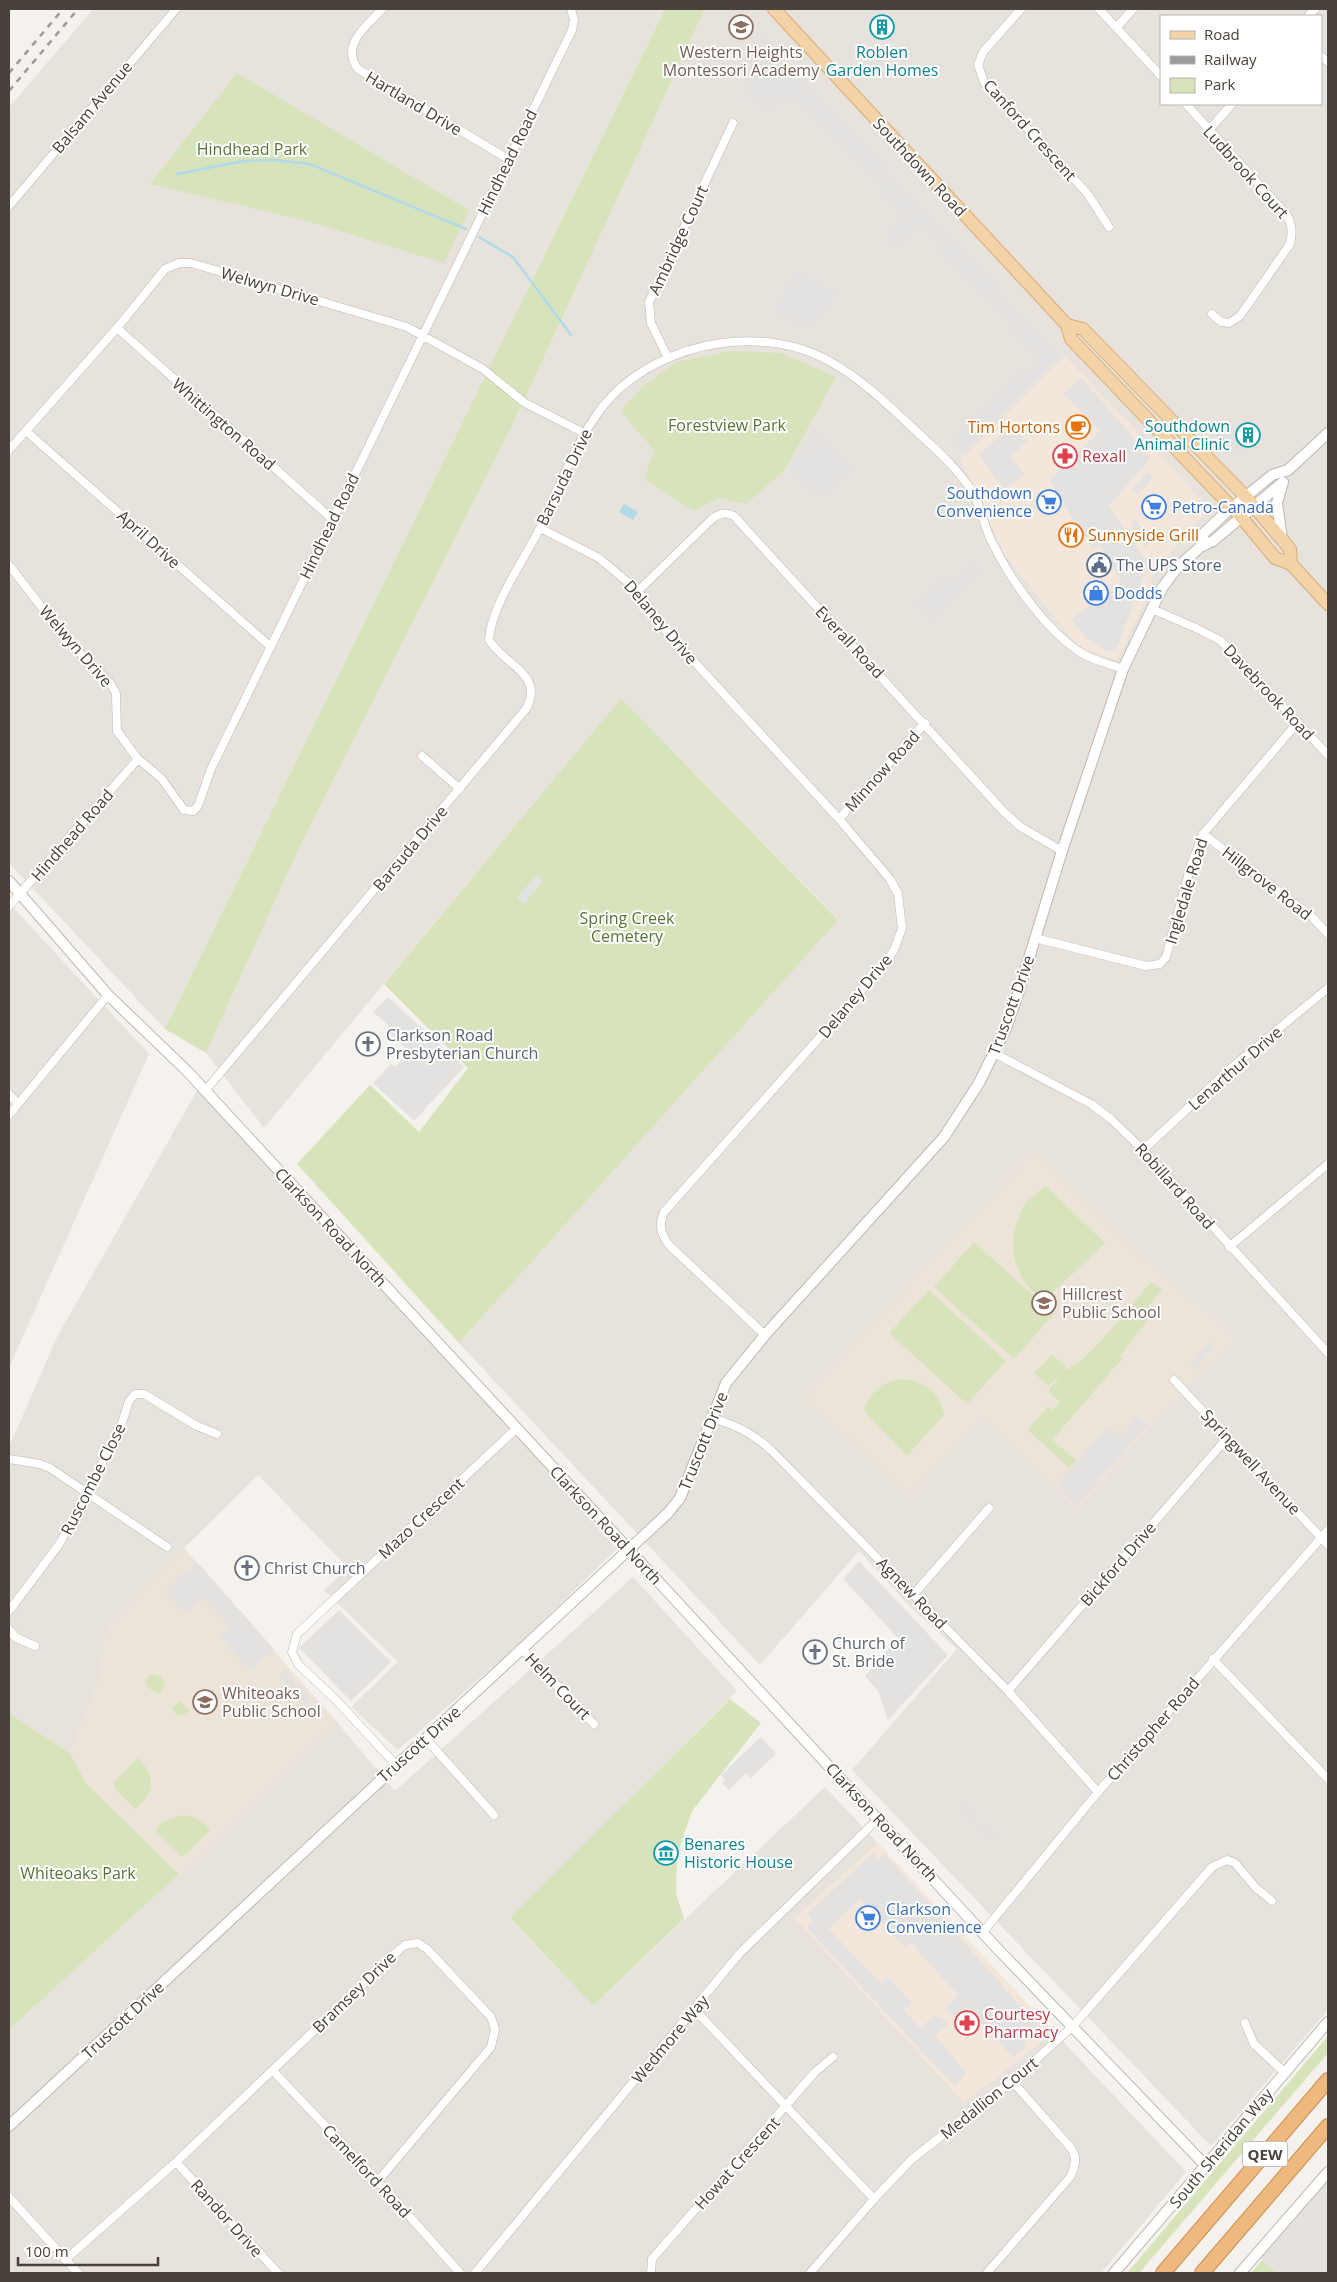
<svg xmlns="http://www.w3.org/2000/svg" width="1337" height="2282" font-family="'Open Sans',sans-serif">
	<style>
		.residential { fill: #e8e2dc; fill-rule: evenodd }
		.commercial { fill: #f3e6db }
		.industrial { fill: #e5e1de }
		.education { fill: #ece4d9 }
		.green { fill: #d7e4bb }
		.parking { fill: #e4e2e0 }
		.water { fill: #b1dae9 }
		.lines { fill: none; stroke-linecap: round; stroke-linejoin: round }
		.stream { stroke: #b1dae9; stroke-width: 2.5 }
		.minor-casing { stroke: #bfb8b0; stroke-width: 9 }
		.tertiary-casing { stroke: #bfb8b0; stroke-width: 12 }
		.primary-casing { stroke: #d7ad78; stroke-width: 14 }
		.motorway-casing { stroke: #cd8d4f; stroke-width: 16 }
		.minor { stroke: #fff; stroke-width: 8 }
		.tertiary { stroke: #fff; stroke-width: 10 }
		.primary { stroke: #f3d3a7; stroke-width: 12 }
		.motorway { stroke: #eeb97f; stroke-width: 14 }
		.rail { stroke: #9a9a9a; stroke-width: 2.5; stroke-dasharray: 6 6; stroke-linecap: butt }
		.labels { text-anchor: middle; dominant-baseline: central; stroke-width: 4; stroke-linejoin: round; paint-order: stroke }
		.shield { fill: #fff; stroke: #807a76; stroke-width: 1 }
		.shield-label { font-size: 15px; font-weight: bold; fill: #49413b }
		.education-label { font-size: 16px; fill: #785e54; stroke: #fff; text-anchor: start }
		.culture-label { font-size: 16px; fill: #0d838f; stroke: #fff }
		.street-label { font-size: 16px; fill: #49413b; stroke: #fff }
		.park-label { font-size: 16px; fill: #567534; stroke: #fff }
		.food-label { font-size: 16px; fill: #c56008; stroke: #fff; text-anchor: end }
		.health-label { font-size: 16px; fill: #be3a42; stroke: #fff; text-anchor: start }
		.shop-label { font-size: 16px; fill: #366cbe; stroke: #fff; text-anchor: start }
		.service-label { font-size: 16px; fill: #4e5e75; stroke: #fff; text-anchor: start }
		.worship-label { font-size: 16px; fill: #5b616d; stroke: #fff; text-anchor: start }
	</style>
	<rect width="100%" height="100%" fill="#f5f1ed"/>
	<path class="residential" d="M93 9H665L165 1029 9 863V107Z
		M705 9H1328V2010L1211 2146 852 1770 957 1649 911 1608 859 1551 760 1665 459 1343 838 919 621 698 264 1128 206 1053 302 842 514 422ZM1161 16H1321V104H1161ZM654 450 746 504 644 479ZM961 460 1203 515 1086 650 1073 639 1005 555ZM1154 1268 1235 1338 1163 1412 1077 1510 982 1414Z
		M9 903 149 1054 9 1368Z
		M198 1089 624 1542 521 1642 398 1750 351 1707 398 1662 324 1590 348 1568 258 1475 184 1548 108 1630 98 1684 70 1753 9 1713V1447L57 1337Z
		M633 1577 737 1691 510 1919 593 2006 825 1787 878 1843 795 1918 964 2102 1054 2032 1186 2172 1101 2273H9V2030L179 1874 336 1721 395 1791Z"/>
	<path class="commercial" d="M1065 356 1205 503 1203 515 1155 570 1142 607 1117 660 1086 650 1073 639 1005 555 961 460Z
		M878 1843 1054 2032 964 2103 795 1918Z"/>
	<path class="industrial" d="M1328 2171V2273H1277L1262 2260 1254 2257Z"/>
	<path class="education" d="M1034 1151 1154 1268 1235 1338 1163 1412 1077 1510 982 1415 911 1495 805 1398Z
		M184 1548 336 1721 179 1874 86 1783 70 1753 98 1684 108 1630Z"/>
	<path class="green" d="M665 9H705L514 422 302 842 206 1053 165 1029Z
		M237 73 469 210 444 263 307 221 150 184Z
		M731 351 782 353 836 377 785 470 746 504 719 498 693 511 644 479 654 450 620 411 646 384 676 362Z
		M621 698 838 920 459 1343 297 1164 370 1085 419 1132 468 1068 384 984Z
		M1046 1186 1105 1243 1044 1301C1018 1282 1006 1253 1017 1222 1020 1216 1021 1208 1025 1204 1031 1197 1039 1192 1046 1186Z
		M974 1242 1054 1314 1014 1359 934 1287Z
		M1151 1282 1162 1289 1142 1314 1148 1320 1120 1356 1122 1359 1052 1440 1076 1460 1069 1468 1028 1430 1047 1407 1052 1410 1060 1401 1049 1393 1050 1388 1062 1374 1048 1386 1034 1373 1052 1355 1065 1365V1370C1085 1366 1135 1300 1151 1282Z
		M929 1290 1006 1361 967 1404 889 1333Z
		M902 1379C924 1380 940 1393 944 1415L907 1456 864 1411C870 1392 883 1381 902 1379Z
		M152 1674 160 1676 165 1684 162 1692 157 1693 147 1687 145 1679Z
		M730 1699 761 1723 692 1811 677 1855 676 1893 684 1919 593 2006 510 1918Z
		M181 1701 190 1711 183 1717 181 1714 178 1716 172 1708Z
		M9 1713 70 1753 86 1783 179 1874 9 2030Z
		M138 1758C156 1775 155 1795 135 1809L114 1788V1782Z
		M183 1815C195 1817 202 1820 210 1830L186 1855 181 1856 155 1830 162 1822Z
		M1328 2036V2053L1139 2273H1127Z
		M1262 2260 1277 2273H1251Z"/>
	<path class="parking" d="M759 32 1061 356 963 453 951 441 1037 358 919 226 894 248 886 236 905 215 789 97 768 114 745 95V47Z
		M795 269 839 293 811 329 772 313Z
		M1081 377 1151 458 1109 506 1148 563 1119 643 1116 649 1109 652 1085 638 1071 619 1122 583 1100 546 1093 550 1049 480 1100 431 1064 394Z
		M1233 420 1242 431 1234 438 1241 447 1243 445 1246 449 1234 458 1215 435Z
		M1013 425 1027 441 1010 457 1025 474 1003 489 979 454Z
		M815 429 855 471 820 498 788 471Z
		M1147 471 1154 476 1138 495 1132 489Z
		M1135 519 1151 543 1145 547 1130 523Z
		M971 561 983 574 931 623 913 604 946 573 952 579Z
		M536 875 543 881 524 904 517 898Z
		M388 997 464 1067 414 1121 373 1083 391 1064 395 1067 410 1052 386 1030 389 1026 373 1012Z
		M1213 1339 1214 1347 1192 1372 1191 1363Z
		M1137 1416 1147 1425 1076 1505 1057 1483 1109 1427 1120 1436Z
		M859 1561 948 1655 888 1720 878 1691 865 1676 898 1638 843 1579Z
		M197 1562 274 1649 250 1670 219 1636 229 1627 203 1597 185 1613 164 1591Z
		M339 1610 391 1662 351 1701 299 1648Z
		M285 1670 311 1698 305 1704 279 1676Z
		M761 1737 776 1754 751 1778 746 1773 729 1790 722 1783 725 1780 721 1775Z
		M964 1803 976 1816 971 1820 960 1807Z
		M981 1820 997 1836 992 1841 976 1825Z
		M873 1853 878 1859 885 1854 1041 2029 1024 2044 1026 2047 1013 2058 968 2006 955 2018 945 2008 958 1995 910 1942 905 1948 860 1899 829 1929 881 1984 888 1977 912 2003 904 2010 920 2028 935 2015 941 2020 943 2018 948 2024 935 2036 967 2073 955 2087 807 1928 813 1921 807 1914Z"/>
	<path class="water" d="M624 504 638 512 633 520 619 512Z"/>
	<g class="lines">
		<path class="stream" d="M177 174 244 161 274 160 310 164 466 229
			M479 237 513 257 571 335"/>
		<g class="minor-casing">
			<path id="minor" d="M382 9C366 27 340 45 358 69L508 159
				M1021 9 983 52 978 65 984 82 1087 193 1109 227
				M1099 9 1161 76
				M1308 16 1315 9
				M1117 27 1133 9
				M1321 56 1328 62
				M1186 104 1286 214C1292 224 1293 232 1290 244L1240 316 1229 323 1221 322 1212 314
				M1209 130 1232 104
				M9 206 176 9
				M117 328 332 519
				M668 358 651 323 649 302 733 123
				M26 431 271 647
				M9 450 117 328 165 269 179 263H191L407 327 483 369 525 403 584 433
				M540 528 599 558 638 591 666 631 839 819 890 879 898 894 902 928 894 950 884 965 664 1212C658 1225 661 1235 670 1246L765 1335
				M9 565 67 640 111 684 116 694 117 731 138 759 161 778 184 810 193 811 198 806 211 769 572 30 574 20 571 9
				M638 591 713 518C721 513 726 512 734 516L1003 811 1021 827 1062 851
				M1152 609 1196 628 1221 641 1328 755
				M422 756 460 789
				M839 819 925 723
				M1203 834 1311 916 1328 934
				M9 906 138 759
				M1035 938 1146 966 1160 964 1166 957 1191 865 1203 834 1298 722
				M994 1053 1091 1104 1111 1119 1143 1150 1328 1353
				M205 1091 526 709C545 674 505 666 489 640 491 606 524 560 540 528 559 488 574 446 600 410 629 372 676 349 722 343 811 332 854 373 914 429 935 449 956 466 972 491 982 508 984 528 993 544 1011 581 1048 633 1083 654 1095 661 1110 664 1123 669
				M9 1094 17 1103
				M9 1115 108 995
				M1143 1150 1231 1068 1328 988
				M1229 1247 1328 1164
				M1174 1380 1328 1545
				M710 1417C737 1426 751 1432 772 1451L1008 1691 1098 1792
				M9 1459 40 1464 50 1468 167 1547
				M914 1594 989 1508
				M9 1611 60 1543 120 1429 129 1401 135 1394H144L197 1426 217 1434
				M9 1629 15 1637 35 1646
				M522 1649 594 1724
				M1213 1659 1328 1779
				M1008 1691 1227 1438
				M426 1739 494 1815
				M396 1765 338 1702 298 1664 292 1652 297 1634 517 1428
				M983 1932 1098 1792 1328 1530
				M695 2010 874 2199
				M1245 2023 1254 2044 1284 2072
				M273 2071 378 2181 460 2273
				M176 2162 278 2273
				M9 2197 78 2273
				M65 2260 176 2162 400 1949 405 1945 418 1943 427 1949 491 2017 495 2029 491 2047 378 2181
				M475 2273 740 1953 879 1818
				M651 2273 652 2259 815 2072 833 2057
				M810 2273 874 2199 912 2159 1012 2081 1073 2026 1212 1867 1227 1860 1235 1863 1256 1888 1272 1901
				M987 2273 1071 2176C1075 2165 1078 2158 1071 2148L1012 2081"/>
		</g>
		<g class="tertiary-casing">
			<path id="tertiary" d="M1282 539 1277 503 1283 482
				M1200 547 1204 533 1221 517 1272 475 1288 470 1328 433
				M9 881 108 995 187 1071 992 1943 1206 2166
				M9 2126 668 1513 680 1498 726 1383 765 1335 944 1137 979 1083 1006 1028 1017 997 1062 851 1123 669 1162 588 1177 568 1200 547 1213 541 1282 483
				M1114 2273 1328 2022
				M1240 2273 1328 2172"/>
		</g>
		<g class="primary-casing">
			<path id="primary" d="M774 9 1067 325 1071 339 1242 518 1275 558 1291 564 1328 604
				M1067 325 1083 329 1246 497 1290 549 1291 564"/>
		</g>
		<g class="motorway-casing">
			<path id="motorway" d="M1163 2273 1328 2080
				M1202 2273 1328 2126"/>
		</g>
		<use href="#minor" class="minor"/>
		<use href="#tertiary" class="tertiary"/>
		<use href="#primary" class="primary"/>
		<use href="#motorway" class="motorway"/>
		<path class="rail" d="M9 73 63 9
			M9 91 78 9"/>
	</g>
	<defs>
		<g id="school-ring" transform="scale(1.25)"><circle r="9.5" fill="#fff" stroke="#8d6e63" stroke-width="1.5"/><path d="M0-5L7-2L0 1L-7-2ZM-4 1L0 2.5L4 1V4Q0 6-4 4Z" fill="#8d6e63"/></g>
		<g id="building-ring" transform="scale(1.25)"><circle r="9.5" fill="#fff" stroke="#0f9aa8" stroke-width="1.5"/><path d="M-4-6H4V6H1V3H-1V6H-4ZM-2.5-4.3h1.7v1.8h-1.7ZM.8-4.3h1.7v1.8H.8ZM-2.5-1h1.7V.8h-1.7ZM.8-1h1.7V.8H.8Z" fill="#0f9aa8"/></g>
		<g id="cafe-ring" transform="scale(1.25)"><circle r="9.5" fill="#fff" stroke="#e8710a" stroke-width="1.5"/><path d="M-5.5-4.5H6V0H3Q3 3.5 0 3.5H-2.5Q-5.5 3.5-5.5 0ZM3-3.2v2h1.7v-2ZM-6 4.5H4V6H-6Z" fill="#e8710a"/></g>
		<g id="pharmacy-ring" transform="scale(1.25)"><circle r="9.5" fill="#fff" stroke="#e0444e" stroke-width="1.5"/><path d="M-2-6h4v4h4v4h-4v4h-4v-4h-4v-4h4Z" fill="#e0444e"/></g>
		<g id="supermarket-ring" transform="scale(1.25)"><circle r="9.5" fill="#fff" stroke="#3f7fe0" stroke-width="1.5"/><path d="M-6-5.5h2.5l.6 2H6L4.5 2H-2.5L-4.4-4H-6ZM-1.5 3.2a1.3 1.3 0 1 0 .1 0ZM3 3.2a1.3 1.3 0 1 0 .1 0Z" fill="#3f7fe0"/></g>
		<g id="restaurant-ring" transform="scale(1.25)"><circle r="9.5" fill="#fff" stroke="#e8710a" stroke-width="1.5"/><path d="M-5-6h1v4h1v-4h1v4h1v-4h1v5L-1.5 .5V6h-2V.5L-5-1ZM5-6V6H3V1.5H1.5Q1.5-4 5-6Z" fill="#e8710a"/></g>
		<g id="civic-ring" transform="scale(1.25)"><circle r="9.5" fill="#fff" stroke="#5c6f8a" stroke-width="1.5"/><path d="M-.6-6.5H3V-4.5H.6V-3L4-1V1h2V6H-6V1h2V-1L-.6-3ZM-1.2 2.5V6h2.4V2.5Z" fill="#5c6f8a"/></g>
		<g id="shop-ring" transform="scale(1.25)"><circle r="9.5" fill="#fff" stroke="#3f7fe0" stroke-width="1.5"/><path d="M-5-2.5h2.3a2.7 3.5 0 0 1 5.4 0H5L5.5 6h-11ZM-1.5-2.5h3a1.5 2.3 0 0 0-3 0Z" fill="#3f7fe0"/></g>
		<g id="church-ring" transform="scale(1.25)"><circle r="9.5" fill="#fff" stroke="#6b7280" stroke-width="1.5"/><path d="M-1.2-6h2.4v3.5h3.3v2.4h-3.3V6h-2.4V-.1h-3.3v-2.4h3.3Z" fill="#6b7280"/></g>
		<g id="museum-ring" transform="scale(1.25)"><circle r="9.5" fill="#fff" stroke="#0f9aa8" stroke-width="1.5"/><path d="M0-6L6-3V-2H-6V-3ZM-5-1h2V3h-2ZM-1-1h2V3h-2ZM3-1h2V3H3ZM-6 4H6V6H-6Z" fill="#0f9aa8"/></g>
	</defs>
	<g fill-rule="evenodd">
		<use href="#school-ring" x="741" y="27"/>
		<use href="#building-ring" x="882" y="27"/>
		<use href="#cafe-ring" x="1078" y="427"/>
		<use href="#building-ring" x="1248" y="435"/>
		<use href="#pharmacy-ring" x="1065" y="456"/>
		<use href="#supermarket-ring" x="1049" y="502"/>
		<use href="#supermarket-ring" x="1154" y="507"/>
		<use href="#restaurant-ring" x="1071" y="535"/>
		<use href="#civic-ring" x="1099" y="565"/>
		<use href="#shop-ring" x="1096" y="593"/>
		<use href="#church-ring" x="368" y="1044"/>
		<use href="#school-ring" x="1044" y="1303"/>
		<use href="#church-ring" x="247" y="1568"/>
		<use href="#church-ring" x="815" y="1652"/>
		<use href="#school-ring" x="205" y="1702"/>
		<use href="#museum-ring" x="666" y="1853"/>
		<use href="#supermarket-ring" x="868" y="1918"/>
		<use href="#pharmacy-ring" x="967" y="2023"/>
	</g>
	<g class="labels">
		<rect class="shield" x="1242.5" y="2141.5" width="45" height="25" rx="4"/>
		<g class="shield-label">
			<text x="1265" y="2154">QEW</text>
		</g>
		<g class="education-label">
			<text x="741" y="52" text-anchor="middle">Western Heights<tspan x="741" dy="18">Montessori Academy</tspan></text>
			<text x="1062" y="1294">Hillcrest<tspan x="1062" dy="18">Public School</tspan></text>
			<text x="222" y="1693">Whiteoaks<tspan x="222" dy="18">Public School</tspan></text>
		</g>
		<g class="culture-label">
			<text x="882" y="52">Roblen<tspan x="882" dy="18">Garden Homes</tspan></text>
			<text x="1230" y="426" text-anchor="end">Southdown<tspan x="1230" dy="18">Animal Clinic</tspan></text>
			<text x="684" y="1844" text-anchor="start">Benares<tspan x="684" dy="18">Historic House</tspan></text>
		</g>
		<g class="street-label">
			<text transform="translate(414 103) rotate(31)">Hartland Drive</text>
			<text transform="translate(92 107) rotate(-50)">Balsam Avenue</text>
			<text transform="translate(1030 130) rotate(48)">Canford Crescent</text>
			<text transform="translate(507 162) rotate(-64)">Hindhead Road</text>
			<text transform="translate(920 167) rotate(47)">Southdown Road</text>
			<text transform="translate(1246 172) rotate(48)">Ludbrook Court</text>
			<text transform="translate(678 240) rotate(-65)">Ambridge Court</text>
			<text transform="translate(270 286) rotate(16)">Welwyn Drive</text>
			<text transform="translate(224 424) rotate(41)">Whittington Road</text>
			<text transform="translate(564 477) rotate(-64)">Barsuda Drive</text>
			<text transform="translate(329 526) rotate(-64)">Hindhead Road</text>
			<text transform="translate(149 539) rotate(42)">April Drive</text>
			<text transform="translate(661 622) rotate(50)">Delaney Drive</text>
			<text transform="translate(850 642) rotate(47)">Everall Road</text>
			<text transform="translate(76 646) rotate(49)">Welwyn Drive</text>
			<text transform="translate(1269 692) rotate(47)">Davebrook Road</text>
			<text transform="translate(882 771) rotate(-48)">Minnow Road</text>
			<text transform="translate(72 835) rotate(-49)">Hindhead Road</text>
			<text transform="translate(410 848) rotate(-50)">Barsuda Drive</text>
			<text transform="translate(1267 883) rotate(38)">Hillgrove Road</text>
			<text transform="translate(1186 891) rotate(-73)">Ingledale Road</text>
			<text transform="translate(855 996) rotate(-50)">Delaney Drive</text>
			<text transform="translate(1011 1005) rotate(-70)">Truscott Drive</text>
			<text transform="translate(1235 1068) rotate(-41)">Lenarthur Drive</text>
			<text transform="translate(1175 1186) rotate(48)">Robillard Road</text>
			<text transform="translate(331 1227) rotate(47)">Clarkson Road North</text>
			<text transform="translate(703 1441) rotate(-68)">Truscott Drive</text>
			<text transform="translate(1251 1462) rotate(47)">Springwell Avenue</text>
			<text transform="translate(93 1479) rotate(-63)">Ruscombe Close</text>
			<text transform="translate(421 1518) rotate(-43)">Mazo Crescent</text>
			<text transform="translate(606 1525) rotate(47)">Clarkson Road North</text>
			<text transform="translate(1118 1564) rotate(-49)">Bickford Drive</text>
			<text transform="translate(912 1593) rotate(46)">Agnew Road</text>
			<text transform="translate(558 1686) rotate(46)">Helm Court</text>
			<text transform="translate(1153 1729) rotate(-49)">Christopher Road</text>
			<text transform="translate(419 1744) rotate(-42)">Truscott Drive</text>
			<text transform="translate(882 1822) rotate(47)">Clarkson Road North</text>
			<text transform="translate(354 1992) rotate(-44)">Bramsey Drive</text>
			<text transform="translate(123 2020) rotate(-43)">Truscott Drive</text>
			<text transform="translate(670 2039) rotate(-50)">Wedmore Way</text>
			<text transform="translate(989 2098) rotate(-39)">Medallion Court</text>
			<text transform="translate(1221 2148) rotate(-50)">South Sheridan Way</text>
			<text transform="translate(737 2163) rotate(-48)">Howat Crescent</text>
			<text transform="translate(367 2171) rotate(47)">Camelford Road</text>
			<text transform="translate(227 2218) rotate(48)">Randor Drive</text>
		</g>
		<g class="park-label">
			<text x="252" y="149">Hindhead Park</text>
			<text x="727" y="425">Forestview Park</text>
			<text x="627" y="918">Spring Creek<tspan x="627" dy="18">Cemetery</tspan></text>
			<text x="78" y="1873">Whiteoaks Park</text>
		</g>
		<g class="food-label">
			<text x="1060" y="427">Tim Hortons</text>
			<text x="1088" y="535" text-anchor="start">Sunnyside Grill</text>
		</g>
		<g class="health-label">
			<text x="1082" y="456">Rexall</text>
			<text x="984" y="2014">Courtesy<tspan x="984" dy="18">Pharmacy</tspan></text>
		</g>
		<g class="shop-label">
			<text x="1032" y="493" text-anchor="end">Southdown<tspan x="1032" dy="18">Convenience</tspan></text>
			<text x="1172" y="507">Petro-Canada</text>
			<text x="1114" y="593">Dodds</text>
			<text x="886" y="1909">Clarkson<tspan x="886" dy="18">Convenience</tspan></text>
		</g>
		<g class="service-label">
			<text x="1116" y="565">The UPS Store</text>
		</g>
		<g class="worship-label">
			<text x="386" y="1035">Clarkson Road<tspan x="386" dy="18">Presbyterian Church</tspan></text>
			<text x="264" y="1568">Christ Church</text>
			<text x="832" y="1643">Church of<tspan x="832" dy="18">St. Bride</tspan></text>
		</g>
	</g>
	<rect width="1337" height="2282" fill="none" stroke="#49413b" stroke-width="20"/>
	<rect x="1160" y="15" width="162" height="90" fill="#ffffff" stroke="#b6b3b1"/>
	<rect x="1170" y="31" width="25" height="8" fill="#f3d3a7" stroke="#b6b3b1"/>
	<text x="1204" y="40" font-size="15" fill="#49413b">Road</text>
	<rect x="1170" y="56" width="25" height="8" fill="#9a9a9a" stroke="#b6b3b1"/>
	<text x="1204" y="65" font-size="15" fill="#49413b">Railway</text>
	<rect x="1170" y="78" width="25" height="15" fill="#d7e4bb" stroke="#b6b3b1"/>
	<text x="1204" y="90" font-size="15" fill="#49413b">Park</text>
	<path d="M18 2257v8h140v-8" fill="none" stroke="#49413b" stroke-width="2.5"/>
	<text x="25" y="2257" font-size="15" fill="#49413b" stroke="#ffffff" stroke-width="4" paint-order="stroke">100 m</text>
</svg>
